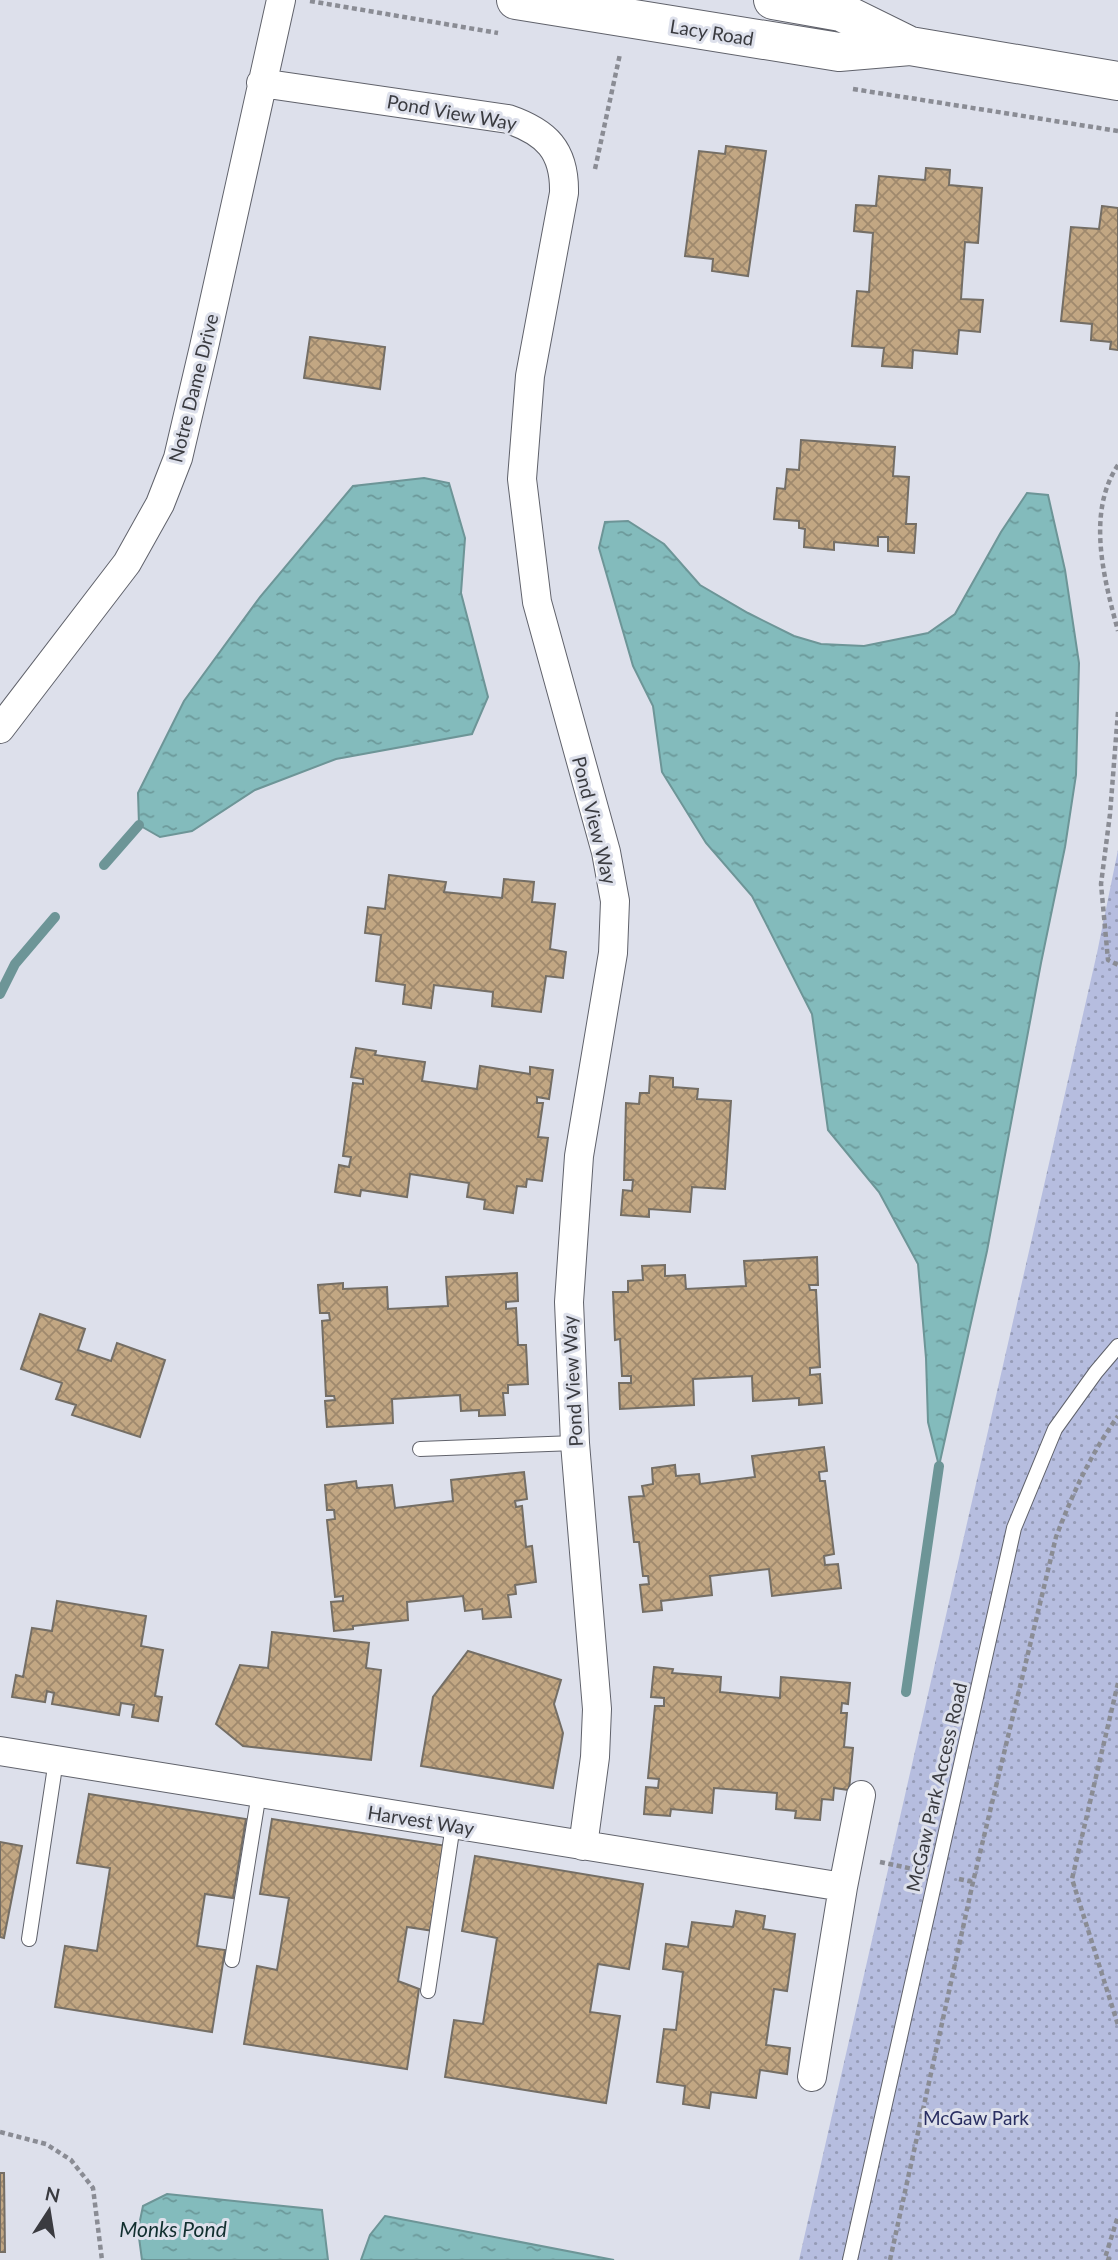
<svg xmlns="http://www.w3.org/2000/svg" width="1118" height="2260" font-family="Lato,sans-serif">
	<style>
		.park { fill: url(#park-dots) }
		.water { fill: url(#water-ripples); stroke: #6d9597; stroke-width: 2 }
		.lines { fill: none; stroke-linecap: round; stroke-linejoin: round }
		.stream { stroke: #6d9597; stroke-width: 10 }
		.building { fill: url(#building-cross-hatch); stroke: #746e65; stroke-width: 2 }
		.lane-casing { stroke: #60626b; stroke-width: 16 }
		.street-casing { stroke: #60626b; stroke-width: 30 }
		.secondary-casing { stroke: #60626b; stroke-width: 40 }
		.path { stroke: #8a8c94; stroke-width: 4.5; stroke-dasharray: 5 3.5; stroke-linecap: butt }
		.lane { stroke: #fff; stroke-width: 14 }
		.street { stroke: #fff; stroke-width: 28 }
		.secondary { stroke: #fff; stroke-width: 38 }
		.labels { text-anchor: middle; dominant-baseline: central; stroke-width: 6; stroke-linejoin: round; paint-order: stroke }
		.street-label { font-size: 19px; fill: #3a3b40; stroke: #dde0eb }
		.park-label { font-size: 19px; fill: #2a2f62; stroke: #dde0eb }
		.water-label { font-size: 21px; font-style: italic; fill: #112f2f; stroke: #dde0eb }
	</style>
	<defs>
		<pattern id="park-dots" width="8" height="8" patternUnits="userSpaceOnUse" patternTransform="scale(1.75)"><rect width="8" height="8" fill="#b6bddf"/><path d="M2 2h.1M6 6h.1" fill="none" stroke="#959bb6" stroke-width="1.8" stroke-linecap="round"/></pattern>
		<pattern id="water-ripples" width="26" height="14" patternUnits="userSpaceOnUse" patternTransform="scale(1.75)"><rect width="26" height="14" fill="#83bbbc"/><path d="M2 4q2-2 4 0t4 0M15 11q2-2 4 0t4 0" fill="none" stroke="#6c999a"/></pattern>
		<pattern id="building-cross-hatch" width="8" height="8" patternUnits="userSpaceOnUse" patternTransform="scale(1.75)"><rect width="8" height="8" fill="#c2a783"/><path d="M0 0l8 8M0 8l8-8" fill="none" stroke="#9f896d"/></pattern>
	</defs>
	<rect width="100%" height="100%" fill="#dde0eb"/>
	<path class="park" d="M1118 850V2260H799L1097 953Z"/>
	<path class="water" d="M424 478 449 483 465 538 461 593 488 697 472 734 336 759 255 790 192 831 160 837 139 825 138 793 184 701 260 597 353 486Z
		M1027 493 1048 495 1065 570 1079 663 1076 775 1065 847 1041 963 987 1251 939 1466 928 1422 926 1358 918 1264 879 1192 828 1130 812 1014 752 896 706 843 662 772 653 706 633 666 599 548 605 522 628 521 664 544 700 585 748 613 794 636 821 644 864 646 928 633 955 614 1001 532Z
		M167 2194 322 2210 328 2260H142L138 2230 143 2206Z
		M385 2216 614 2260H361L370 2235Z"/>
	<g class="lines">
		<path class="stream" d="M104 865 139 825
			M0 994 15 964 55 917
			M906 1692 939 1466"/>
	</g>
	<path class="building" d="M726 146 766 151 748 276 712 271 713 259 685 256 699 151 725 154Z
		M926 168 950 170 949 185 982 188 978 243 965 242 961 299 983 300 980 332 959 330 957 354 913 350 912 368 882 366 884 348 852 346 857 291 869 292 873 233 854 231 856 205 876 206 879 176 925 180Z
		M1102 206 1118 208V350L1110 349 1111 342 1091 340 1092 324 1061 321 1071 227 1099 229Z
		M310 337 385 347 380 389 304 378Z
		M801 440 895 447 893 476 909 477 906 524H916L914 553 888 551V537H878V546L834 542V550L804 547 805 529 799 528V521L774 519 777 488 785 489 787 469 799 470Z
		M389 875 446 882 444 892 502 898 504 879 534 882 532 902 555 904 550 949 566 952 563 978 546 976 541 1012 492 1006 493 992 434 985 431 1008 403 1004 405 985 376 981 381 935 365 933 368 907 385 909Z
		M356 1048 376 1051 375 1055 425 1062 422 1081 477 1089 480 1066 530 1074V1067L553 1070 549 1099 537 1097V1103H543L538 1137 548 1138 542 1181 527 1179 526 1187 517 1186 513 1213 484 1209 485 1200 467 1197 469 1183 410 1174 407 1197 361 1190 360 1196 335 1192 339 1165 349 1167 351 1157 343 1156 353 1083 363 1084V1079L351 1077Z
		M650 1076 673 1078V1087L698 1089 697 1099 731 1101 725 1189 692 1187 690 1212 649 1209V1217L621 1215 623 1190 632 1191 633 1180H624L626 1103 639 1104 640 1093H649Z
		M817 1257 818 1285H809L810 1290H816L820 1367 810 1368V1375L820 1374 822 1403 799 1405V1398L753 1401 752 1376 693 1379 694 1405 620 1409 619 1383H631V1376H622L620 1339 615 1340 613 1292H628V1281L643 1280 642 1266 665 1265V1276L685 1275 686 1289 746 1286 744 1261Z
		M517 1273 518 1301 506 1302V1309L516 1308 518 1345H526L528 1384 508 1385V1393H503L505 1415 479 1416V1410L461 1411 460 1395 392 1399 393 1423 327 1427 325 1401 335 1400 334 1396H326L322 1321 330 1320 329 1313H320L318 1285 343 1283V1289L387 1287 388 1309 448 1306 446 1277Z
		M40 1314 85 1329 78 1350 111 1361 117 1343 165 1360 140 1437 72 1415 76 1405 56 1399 62 1383 21 1369Z
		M824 1447 827 1471 819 1472 820 1481H825L834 1554 824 1556 825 1565 838 1564 841 1588 772 1596 769 1569 710 1576 712 1595 661 1601 662 1610 643 1612 640 1585 649 1584 648 1576H643L639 1542H634L629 1497 644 1496 642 1486 653 1484 652 1468 675 1465 676 1476 699 1474 700 1484 755 1477 752 1456Z
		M524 1472 527 1499 515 1501 516 1507 522 1506 526 1547 532 1546 536 1582 515 1585 516 1594 508 1595 511 1617 483 1619 482 1609 465 1611 463 1596 407 1602 408 1620 353 1626V1629L334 1631 331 1602 343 1601V1596L335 1597 327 1520 335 1519 334 1510H327L325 1485 356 1481 357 1488 392 1485 395 1508 453 1501 451 1480Z
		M57 1601 146 1616 141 1646 163 1650 155 1696 162 1697 158 1721 132 1717 134 1705 121 1703 119 1715 52 1704 54 1693 47 1691 45 1702 12 1697 16 1675 23 1677 32 1628 52 1631Z
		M272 1632 369 1643 366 1668 381 1670 371 1760 243 1746 216 1724 240 1665 268 1668Z
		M468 1651 561 1680 554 1704 563 1733 553 1788 421 1766 433 1697Z
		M654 1667 673 1669 672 1673 721 1677 720 1692 780 1698 781 1677 850 1683 848 1704 842 1703 841 1713H847L844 1747 853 1748 849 1790 834 1788 833 1800 822 1799 820 1820 795 1818 796 1811 776 1809 777 1793 714 1788 712 1813 671 1809 670 1816 644 1814 646 1787 658 1788 659 1779 648 1778 655 1706H664V1698L651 1697Z
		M89 1794 246 1819 233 1898 205 1894 197 1946 225 1950 212 2032 55 2007 65 1946 97 1951 110 1868 77 1863Z
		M272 1819 447 1846 434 1931 407 1927 398 1981 419 1989 407 2069 244 2044 257 1966 277 1970 289 1898 260 1894Z
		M0 1842 22 1846 4 1938 0 1937Z
		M475 1856 643 1884 629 1969 598 1964 590 2012 620 2016 606 2103 445 2077 454 2020 483 2024 497 1938 462 1931Z
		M736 1911 765 1916 763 1929 795 1934 787 1991 774 1989 766 2045 790 2048 787 2074 760 2070 756 2098 711 2092 709 2108 683 2104 685 2086 657 2082 664 2029 676 2030 683 1972 663 1969 666 1944 688 1947 692 1922 733 1927Z
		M0 2173H4L5 2252H0Z"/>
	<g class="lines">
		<g class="lane-casing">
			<path id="lane" d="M420 1449 575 1443
				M29 1939 56 1760
				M232 1960 259 1793
				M428 1991 453 1825
				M850 2260 1014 1528 1055 1429 1096 1372 1118 1346"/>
		</g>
		<g class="street-casing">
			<path id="street" d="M261 83 508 119C546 132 565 150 564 193L530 376 522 479 537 602 606 852 615 901 613 953 579 1156 569 1302 575 1443 597 1709 595 1757 583 1846
				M0 729 127 563 160 504 178 458 204 347 281 0
				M0 1751 843 1887
				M812 2077 843 1887 861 1795"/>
		</g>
		<g class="secondary-casing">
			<path id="secondary" d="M516 0 839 52 910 46 841 12 773 0
				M910 46 1118 81"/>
		</g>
		<path class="path" d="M310 1 498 33
			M853 89 1118 131
			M595 169 620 54
			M1118 465C1086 513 1104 579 1118 631
			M1118 712 1110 814 1101 884 1108 960 1118 965
			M1118 1683 1072 1879 1118 2025
			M880 1862 913 1869
			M959 1879 973 1882
			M0 2132 46 2144 71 2160 93 2188 102 2260
			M890 2260 973 1882 1056 1537C1073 1493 1090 1455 1118 1416
			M1111 2260 1105 2258 1118 2216"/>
		<use href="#lane" class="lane"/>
		<use href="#street" class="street"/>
		<use href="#secondary" class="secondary"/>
	</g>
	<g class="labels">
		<g class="street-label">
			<text transform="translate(712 32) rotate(9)">Lacy Road</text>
			<text transform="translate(452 112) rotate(10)">Pond View Way</text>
			<text transform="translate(193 388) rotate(-76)">Notre Dame Drive</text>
			<text transform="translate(595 820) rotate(76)">Pond View Way</text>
			<text transform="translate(572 1381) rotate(-93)">Pond View Way</text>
			<text transform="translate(936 1787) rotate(-77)">McGaw Park Access Road</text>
			<text transform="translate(421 1820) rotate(9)">Harvest Way</text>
		</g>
		<g class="park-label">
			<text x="976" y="2117">McGaw Park</text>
		</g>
		<g class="water-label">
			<text x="173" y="2228">Monks Pond</text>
		</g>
	</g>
	<g transform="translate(49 2211) rotate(12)" stroke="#dde0eb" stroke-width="5" paint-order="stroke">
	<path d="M0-5L12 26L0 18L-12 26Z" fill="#3a3b40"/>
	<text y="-10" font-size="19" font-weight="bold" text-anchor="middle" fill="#3a3b40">N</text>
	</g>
</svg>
